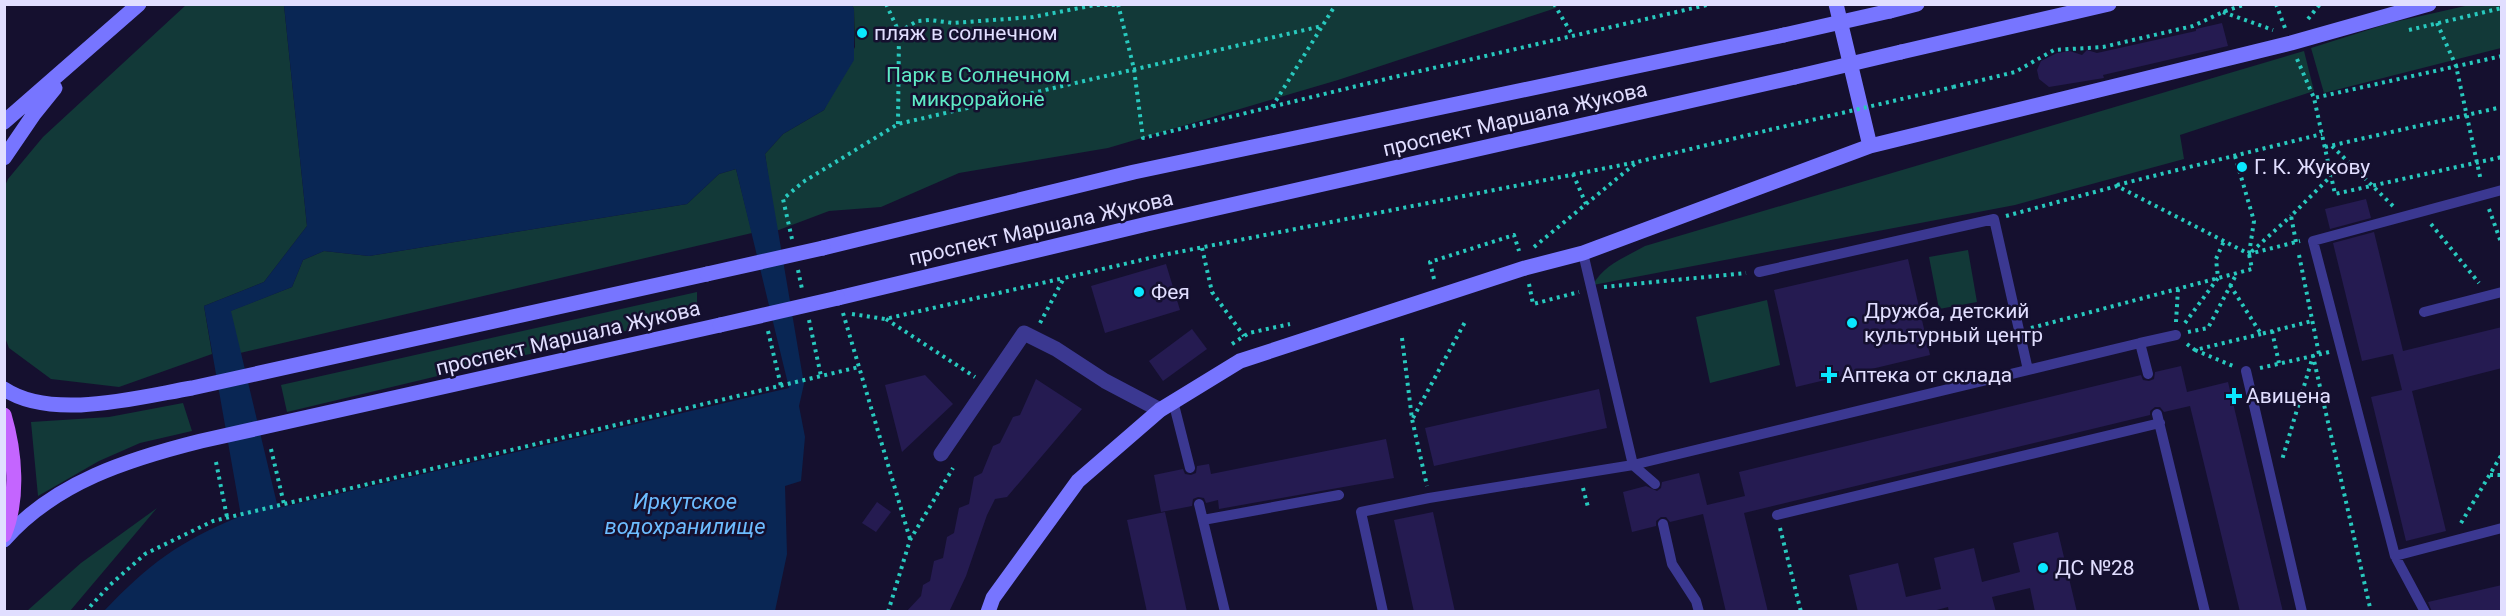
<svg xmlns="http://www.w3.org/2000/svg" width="2506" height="616" font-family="Roboto,sans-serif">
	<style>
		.green { fill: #123938 }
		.water { fill: #092654; fill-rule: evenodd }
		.building { fill: #251b51 }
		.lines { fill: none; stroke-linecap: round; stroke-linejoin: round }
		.path { stroke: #28c9be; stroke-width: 4; stroke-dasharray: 3 4.5; stroke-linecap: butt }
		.lane { stroke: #3b3891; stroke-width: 10 }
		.street { stroke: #3b3891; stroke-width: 15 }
		.secondary { stroke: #7775ff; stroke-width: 15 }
		.primary { stroke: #c465ff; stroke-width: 15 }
		.path-bridge { stroke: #28c9be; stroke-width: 4; stroke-dasharray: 3 4.5; stroke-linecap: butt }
		.secondary-bridge { stroke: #7775ff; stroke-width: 15 }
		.poi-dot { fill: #0ae8ff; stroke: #15102f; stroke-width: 2 }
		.labels { text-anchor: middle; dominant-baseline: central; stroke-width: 5; stroke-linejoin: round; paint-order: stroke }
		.poi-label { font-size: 21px; fill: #e1deff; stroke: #15102f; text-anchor: start }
		.park-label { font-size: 21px; fill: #5feac6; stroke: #15102f }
		.street-label { font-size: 21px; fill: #e1deff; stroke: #15102f }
		.water-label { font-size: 22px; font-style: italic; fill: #6cbcff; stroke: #15102f }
	</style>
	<rect width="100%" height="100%" fill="#15102f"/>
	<path class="green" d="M2474 4 2501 5V48L2324 93 2311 48 2390 23Z
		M186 5H284L307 226 264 282 204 306 212 354 119 387 51 379 9 348 4 335V188L8 179 43 137Z
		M852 5H1557L1556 8 1338 80 1108 148 959 173 881 207 829 211 776 231 765 154 783 134 824 110 855 47 854 9Z
		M2304 51 2314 91 2180 135 2184 159 2015 205 1593 285C1603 265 1626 257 1645 246Z
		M736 169 752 233 240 353 230 311 292 287 303 260 324 251 369 256 687 204 719 174Z
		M1968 250 1977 302 1939 309 1929 257Z
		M697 292V314L287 412 281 385Z
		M1767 300 1780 365 1710 383 1696 317Z
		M183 403 192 431 140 443 99 461 38 496 31 422 109 417Z
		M157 508 70 611H27L81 563Z"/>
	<path class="water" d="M284 5H852L854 9V60L824 110 783 134 765 154 804 384 799 406 805 437 801 481 785 486 787 554 775 611 103 612C150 563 178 542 241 516L204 306 264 282 307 226ZM736 169 789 388 278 508 231 311 292 287 303 260 324 251 369 256 687 204 719 174Z"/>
	<path class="building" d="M2222 23 2228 46 2103 75 2104 78 2049 87 2039 79 2037 70 2041 61 2057 53 2070 51 2082 55 2087 50 2097 53 2196 31V29Z
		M2366 199 2371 218 2330 229 2325 209Z
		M2374 232 2403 351 2502 327V368L2412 391 2446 531 2406 541 2371 397 2402 390 2393 354 2362 361 2333 243Z
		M1908 259 1930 355 1796 387 1774 290Z
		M1166 264 1180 310 1105 333 1091 286Z
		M1192 329 1207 349 1163 381 1149 361Z
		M2181 366 2187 392 2228 382 2283 612H2240L2190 406 2164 412 2160 407H2155L2150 411V415L1744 513 1768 612H1726L1703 514 1670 522 1666 517H1661L1656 521V526L1632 532 1623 492 1646 486 1657 491 1661 488 1662 482 1699 473 1707 505 1745 496 1739 472 2141 375 2143 380 2149 381 2154 379 2155 372Z
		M925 375 953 404 902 452 885 385Z
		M1036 379 1082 409 1007 497 995 499 987 515 966 576 949 612H906L921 596 923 585 930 581 934 561 943 558 947 537 954 533 959 508 969 504 974 477 982 473 993 446 1000 443 1013 417 1020 415Z
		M1599 389 1607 428 1434 466 1425 428Z
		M1386 439 1394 478 1219 509 1218 500 1206 503 1204 498 1198 497 1193 499 1192 506 1161 512 1154 475 1183 469 1185 474 1191 475 1196 473 1197 466 1209 464 1211 474Z
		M877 502 891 512 876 532 862 523Z
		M1165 512 1187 612H1147L1127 520Z
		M1433 512 1455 612H1414L1394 520Z
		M2058 532 2077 612H2035L2030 588 1992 597 1996 612H1949L1948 607 1929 612H1858L1849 575 1898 563 1906 597 1941 589 1934 558 1974 548 1982 582 2020 572 2013 543Z
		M2502 585V612H2432L2428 602Z"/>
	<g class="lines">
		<path class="path" d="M886 4 899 32 898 124
			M1118 4 1134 69 1143 138 1390 78 1711 4
			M1554 4 1573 36
			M2276 4 2285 28
			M2223 12 2273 30
			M2308 19 2320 4
			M2437 23 2456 66 2481 181
			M2409 30 2502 8
			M899 32 917 21 930 20 953 23 1033 17 1095 5H1117
			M2502 56 2314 98 2335 194 2502 157
			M2297 59 2314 98
			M1953 87 2015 72 2054 50 2103 47 2193 26 2223 12 2246 4
			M1272 107 1336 4
			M2332 146 2393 206
			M2325 147 2502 107
			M2235 156 2254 221 2249 254
			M1573 174 1586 204
			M2117 185 2322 134
			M2489 209 2502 245
			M2006 216 2117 186 2249 254 2300 241
			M2431 224 2479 283
			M792 239 783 199 803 182 898 124 1322 26
			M2296 242 2291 216 2331 176
			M1534 247 1637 162 1769 130
			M1202 248 1212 292 1244 336
			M2299 255 2319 354
			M798 270 802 289
			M1434 279 1430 262 1514 235 1519 251
			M1529 284 1533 304 1579 292
			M2230 285 2261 334 2312 321
			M1604 287 1746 273
			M843 313 910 539
			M852 314 885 319 1064 278
			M886 319 975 377
			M809 320 821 376
			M2176 322 2178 289
			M1040 323 1064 278 1163 255 1637 162
			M2185 323 2218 278 2216 259 2224 241
			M2031 328 2252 269 2249 254 2291 216
			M768 331 781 386
			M2272 331 2279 363
			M2188 332 2208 328 2237 273
			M1402 338 1412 419 1427 486
			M1232 344 1249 333 1290 324
			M2187 344 2195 350 2261 334
			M2195 350 2233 366
			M2329 352 2313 356 2371 612
			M2260 368 2313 356 2282 460
			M1413 418 1465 322
			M271 449 284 504
			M216 462 227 517
			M2490 475H2502
			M1583 488 1588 507
			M2461 523 2502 454
			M1780 528 1801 612
			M85 612 110 585 145 554 213 521 859 367
			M888 612 910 540 953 468"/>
		<path class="lane" d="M1583 253 1633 465 2140 343 2148 374
			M1759 272 1994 219 2028 370
			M2424 312 2502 292
			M2140 343 2176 335
			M2246 371 2302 612
			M1173 401 1190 468
			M2157 414 2205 612
			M1199 504 1225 612
			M1777 515 2160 423
			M1203 520 1339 495
			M1663 524 1672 564 1696 601 1699 612
			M2395 556 2502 528
			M1383 612 1361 512 1429 498 1633 465 1655 484
			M2425 612 2395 556 2313 241 2502 190"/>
		<path class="street" d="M941 454 1024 333 1056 349 1105 381 1160 410"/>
		<path class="secondary" d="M1836 4 1870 146
			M1890 11 1917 4
			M1901 52 2109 4
			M4 122 139 4
			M4 158 34 114 55 88
			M823 248 1134 172 1784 35
			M838 298 1147 224 1795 77
			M4 389C52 421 139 397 192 388L707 274
			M4 540C55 482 129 459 201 441L720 325
			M988 612 993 598 1078 481 1160 410 1240 361 1525 268 1583 253 1870 146 2291 43 2429 4"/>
		<path class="primary" d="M4 415C15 452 19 499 4 535"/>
		<path class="path-bridge" d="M1769 130 1953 87"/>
		<path class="secondary-bridge" d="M1784 35 1890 11
			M1795 77 1901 52
			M707 274 823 248
			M720 325 838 298"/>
	</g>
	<g class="poi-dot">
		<circle cx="862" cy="33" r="6"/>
		<circle cx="2242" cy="167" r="6"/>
		<circle cx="1139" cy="292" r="6"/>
		<circle cx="1852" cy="323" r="6"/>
		<path d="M1826 366h6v6h6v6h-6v6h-6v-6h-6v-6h6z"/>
		<path d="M2231 387h6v6h6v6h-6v6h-6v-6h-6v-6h6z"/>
		<circle cx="2043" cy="568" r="6"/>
	</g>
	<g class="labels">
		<g class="poi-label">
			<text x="874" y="33">пляж в солнечном</text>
			<text x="2254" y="167">Г. К. Жукову</text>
			<text x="1151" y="292">Фея</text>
			<text x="1864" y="311">Дружба, детский<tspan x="1864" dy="24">культурный центр</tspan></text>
			<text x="1841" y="375">Аптека от склада</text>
			<text x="2246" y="396">Авицена</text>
			<text x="2055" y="568">ДС №28</text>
		</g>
		<g class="park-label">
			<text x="978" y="75">Парк в Солнечном<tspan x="978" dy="24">микрорайоне</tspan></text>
		</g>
		<g class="street-label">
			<text transform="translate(1515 119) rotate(-13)">проспект Маршала Жукова</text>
			<text transform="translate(1041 228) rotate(-13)">проспект Маршала Жукова</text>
			<text transform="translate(568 338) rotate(-13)">проспект Маршала Жукова</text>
		</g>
		<g class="water-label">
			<text x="685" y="501">Иркутское<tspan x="685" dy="25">водохранилище</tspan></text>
		</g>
	</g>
	<rect width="2506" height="616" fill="none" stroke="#e1deff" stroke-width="12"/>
</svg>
